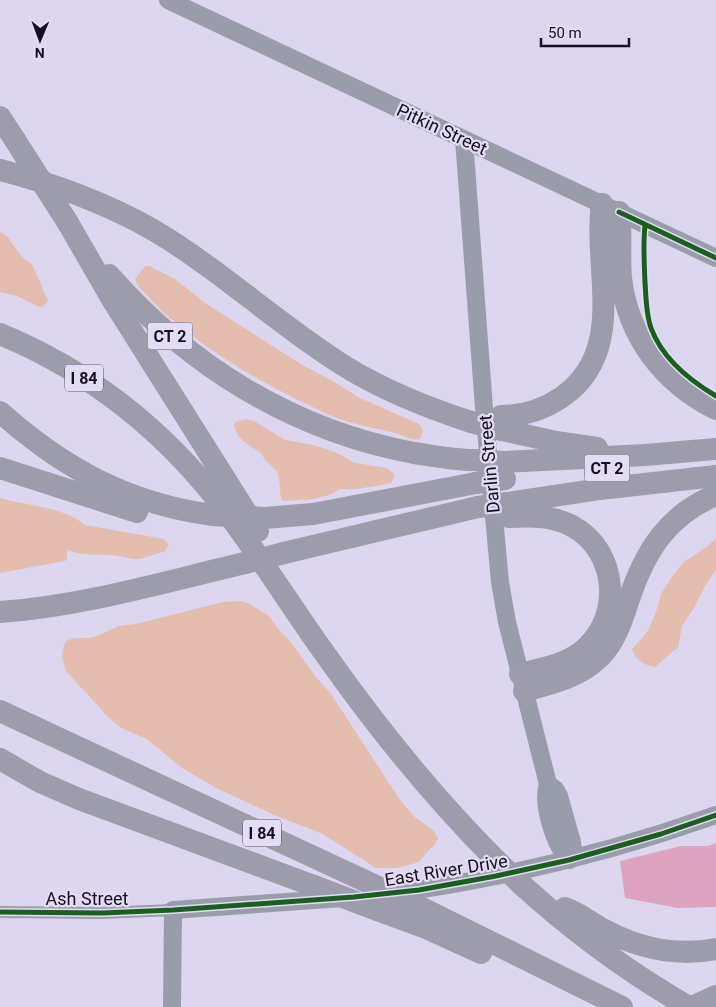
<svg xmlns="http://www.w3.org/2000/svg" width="716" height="1007" font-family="Roboto,sans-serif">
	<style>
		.green { fill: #e5bdae }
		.water { fill: #dea3bf }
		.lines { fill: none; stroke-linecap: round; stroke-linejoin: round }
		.street { stroke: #9a9ea6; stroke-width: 12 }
		.secondary { stroke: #999da9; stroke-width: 18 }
		.highway { stroke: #9c9cab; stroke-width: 22 }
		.highway-bridge { stroke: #9c9cab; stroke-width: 22 }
		.cycleway-casing { stroke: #e3dcf5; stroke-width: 8 }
		.cycleway { stroke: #1b5e20; stroke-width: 5 }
		.labels { text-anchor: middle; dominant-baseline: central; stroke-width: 4.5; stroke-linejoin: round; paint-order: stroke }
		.shield { fill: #e3dcf5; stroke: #544c63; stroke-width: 1 }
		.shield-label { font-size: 16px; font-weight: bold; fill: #160e24 }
		.street-label { font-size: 18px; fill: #160e24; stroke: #e3dcf5 }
	</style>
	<rect width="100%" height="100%" fill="#ddd6f1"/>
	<path class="green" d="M0 232 6 235 22 257 32 264 48 301 42 307H39L17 296 0 292Z
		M145 266H149L175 279 205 303 304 366 331 380 360 398 419 424 423 430 420 439C411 441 403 435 395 433 372 427 347 424 325 413 278 391 233 367 191 335 176 323 161 312 149 297 142 289 138 289 135 279Z
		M246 419 254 421 285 440 314 445 337 453 355 463 387 468 393 473 395 476 391 483 387 484 357 489H340L332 494 315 499 284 501 281 499 279 479 277 471 265 460 261 453 243 441 237 434 234 426 235 422Z
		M0 498C27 506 62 506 85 525L164 539 169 545 164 552C155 553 147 558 138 559 131 559 125 557 118 556 101 553 83 558 67 549V559L65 561 0 573Z
		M716 538V570L705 586 694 608 682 626 678 648C669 652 664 661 655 667 644 665 636 661 632 649L648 631 657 609 661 594 673 575 684 562 708 546Z
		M240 601 248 603 269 616 279 630 291 642 315 676 331 694 400 800 415 817 434 831 438 838 435 845 429 850 419 862 398 868H376L321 833 281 818 216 788 182 768 148 740 120 727 108 717 66 671 62 656 63 648 66 641 74 638H89L97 636 119 626 136 624 223 602Z"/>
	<path class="water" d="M716 843V907L678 908 625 898 620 861 681 846H708Z"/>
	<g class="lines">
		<path class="street" d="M0 912 102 913 173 910"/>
		<path class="secondary" d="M168 0 716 258
			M464 139 484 408 500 582 507 622 548 784C541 803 555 846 569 860
			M548 784 555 789 559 796 572 842 573 851 569 860
			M389 894C501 879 609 853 716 815
			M172 1007 173 910 343 898"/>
		<path class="highway" d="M0 117 15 140
			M0 170C54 184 106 203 155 231 222 271 280 326 346 367 385 391 428 408 471 422
			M619 212C622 234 619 256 621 278 628 337 664 383 716 409
			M68 223 113 301 258 531
			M109 275C189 366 294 431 414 453 434 456 454 460 474 460
			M0 334C87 370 161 428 219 502 256 550 288 602 323 651 375 725 432 796 496 860
			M0 412C63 468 128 504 213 515
			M501 416C523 416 543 410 562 397 628 351 593 270 602 204
			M502 430 556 442 597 448
			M504 462 645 455 716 449
			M0 468 137 512
			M508 503 600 489 716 476
			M508 517C530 516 552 515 572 526 619 551 623 620 581 652 564 665 541 669 520 674
			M265 518 313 514 476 483
			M288 552 478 507
			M0 612C83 606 164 582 245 563
			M524 691C551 684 580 677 600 657 616 641 622 620 629 599 645 552 667 515 716 495
			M0 711 363 880
			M0 759 40 782 79 799 314 886
			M522 885C573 931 629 973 689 1007
			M416 905 622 1007
			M565 908C578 912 589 922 601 928 637 948 675 957 716 949
			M377 910 426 928 481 953
			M692 1007 716 996"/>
		<path class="highway-bridge" d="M15 140 68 223
			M471 422 502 430
			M474 460 504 462
			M476 483 505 479
			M478 507 508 503
			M213 515 265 518
			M245 563 288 552
			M496 860 522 885
			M363 880 416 905
			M314 886 377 910"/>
		<g class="cycleway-casing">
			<path id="cycleway" d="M619 212 716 258
				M645 225C643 244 644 263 645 282 646 297 646 314 651 328 662 358 689 380 716 396
				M0 912 102 913 173 910 354 897 419 890 496 876 569 860 661 834 716 815"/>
		</g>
		<use href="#cycleway" class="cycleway"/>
	</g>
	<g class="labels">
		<g class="shield">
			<rect x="147.5" y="322.5" width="45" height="27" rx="4"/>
			<rect x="65" y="364.5" width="38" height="27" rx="4"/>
			<rect x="584.5" y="454.5" width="45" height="27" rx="4"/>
			<rect x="243" y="819.5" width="38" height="27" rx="4"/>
		</g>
		<g class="shield-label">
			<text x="170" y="336">CT 2</text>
			<text x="84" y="378">I 84</text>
			<text x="607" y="468">CT 2</text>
			<text x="262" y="833">I 84</text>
		</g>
		<g class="street-label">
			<text transform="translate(442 129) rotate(25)">Pitkin Street</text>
			<text transform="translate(489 464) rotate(-95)">Darlin Street</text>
			<text transform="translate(446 870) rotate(-9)">East River Drive</text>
			<text x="87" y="898">Ash Street</text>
		</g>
	</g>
	<g transform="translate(40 40) rotate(181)" stroke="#e3dcf5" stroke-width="4" paint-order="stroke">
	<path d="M0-4L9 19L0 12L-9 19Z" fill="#160e24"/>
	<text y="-8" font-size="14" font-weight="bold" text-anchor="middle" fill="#160e24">N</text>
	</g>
	<path d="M541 38v8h88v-8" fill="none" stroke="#160e24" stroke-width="2.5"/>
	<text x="548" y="38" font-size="15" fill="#160e24" stroke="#e3dcf5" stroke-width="4" paint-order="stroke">50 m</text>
</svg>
